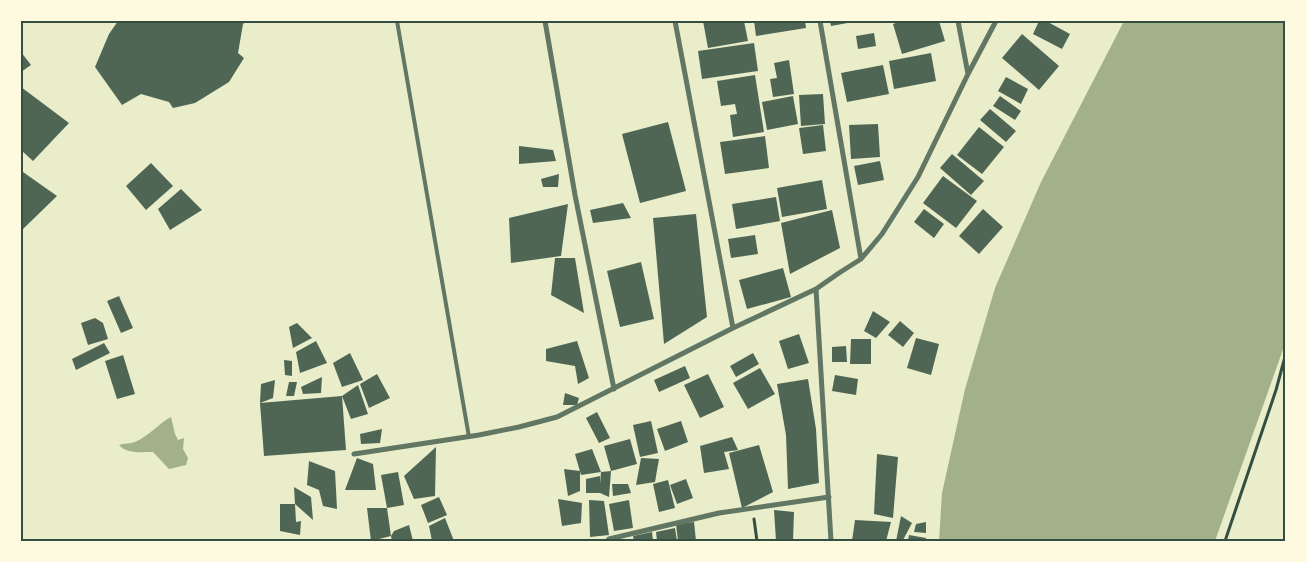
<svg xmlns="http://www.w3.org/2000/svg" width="1307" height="562" font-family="Poppins,sans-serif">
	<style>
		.water { fill: #a3b18a }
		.building { fill: #4f6655 }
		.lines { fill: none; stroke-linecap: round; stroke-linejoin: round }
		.path { stroke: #344e41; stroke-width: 3 }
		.service { stroke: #617663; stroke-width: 4 }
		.minor { stroke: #617663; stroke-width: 5 }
		.neatline { fill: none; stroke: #344e41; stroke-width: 2 }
	</style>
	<rect width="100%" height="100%" fill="#e9edc9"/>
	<path class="water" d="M1124 21H1286V341L1215 541H939L942 493 965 389 995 288 1041 182Z
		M171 417 175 434 178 440 184 438 183 449 188 458 186 465 169 469 153 452C142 452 126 454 119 445 124 443 130 444 135 442 149 436 158 424 171 417Z"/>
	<path class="building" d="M118 21H246L243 24 238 53 244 58 229 82 195 103 173 108 169 102 141 94 122 105 95 67 109 34Z
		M703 21H744L748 41 708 48Z
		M754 21H805L806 28 756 36Z
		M830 21H853V22L831 26Z
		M902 21H939L945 41 902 54 893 24Z
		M1039 21H1046L1070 34 1062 49 1033 34Z
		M874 33 876 46 858 49 856 36Z
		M1022 34 1059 66 1039 90 1002 58Z
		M754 43 758 71 702 79 698 51Z
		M21 52 31 65 21 72Z
		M931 53 936 81 894 89 889 61Z
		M789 60 794 94 773 97 770 79 777 78 774 63Z
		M883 65 889 94 847 102 841 73Z
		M755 75 764 132 733 137 730 115 737 114 735 104 721 106 717 81Z
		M1006 77 1028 89 1021 104 998 91Z
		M21 87 69 123 33 161 21 150Z
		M823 94 825 124 801 126 799 95Z
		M793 96 798 124 767 130 762 102Z
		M1000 96 1021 111 1015 120 993 106Z
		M990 109 1016 131 1006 142 980 120Z
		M668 122 686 191 640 203 622 134Z
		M878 124 880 157 851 159 849 125Z
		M823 125 826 151 803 154 799 128Z
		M979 127 1004 147 982 174 957 155Z
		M765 136 769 168 725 174 720 142Z
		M519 146 553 150 556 161 519 164Z
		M952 154 984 181 971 195 940 168Z
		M880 161 884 180 858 185 854 166Z
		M151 163 173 186 146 210 126 186Z
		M23 172 57 196 23 229 21 226V178Z
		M559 174 558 187H543L541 179Z
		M943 176 977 201 956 228 923 203Z
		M822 180 827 209 782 217 777 188Z
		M181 189 202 210 170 230 158 209Z
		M776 197 780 221 736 229 732 204Z
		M623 203 631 218 593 223 590 210Z
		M568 204 561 256 511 263 509 218Z
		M924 209 944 224 934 238 914 222Z
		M983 209 1003 227 979 254 959 236Z
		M832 210 840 248 790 274 781 223Z
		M696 214 707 317 664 344 653 218Z
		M755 235 758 254 731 258 728 239Z
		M555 258H575L584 313 551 295Z
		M641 262 654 319 620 327 607 271Z
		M783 268 791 297 747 309 739 280Z
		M119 296 133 328 121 333 107 301Z
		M873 311 890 322 876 338 864 331Z
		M95 318 103 323 108 339 88 345 81 323Z
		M900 321 914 333 903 347 888 335Z
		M297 323 312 338 293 348 289 327Z
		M799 334 809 363 788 369 779 341Z
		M916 338 939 344 931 375 907 368Z
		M851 339H871V364H850Z
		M316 341 327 363 300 373 296 352Z
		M577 341 589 378 578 384 575 366 546 361V349Z
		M104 343 110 353 76 370 72 359Z
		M846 346 847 362H832V347Z
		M350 353 363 380 342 387 333 363Z
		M753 353 759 364 736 377 730 366Z
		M123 355 135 394 117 399 105 361Z
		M284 360 292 361V376L285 375Z
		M685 366 690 378 659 392 654 380Z
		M760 368 775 394 748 409 733 383Z
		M377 374 390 398 369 408 360 384Z
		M708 374 724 407 700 418 684 385Z
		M835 375 858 379 856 395 832 391Z
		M322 377 321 393 303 394 301 387Z
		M808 379 816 429 819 483 788 489 786 435 777 384Z
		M275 380 273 398 260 403 261 384Z
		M289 382H297L294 396H286Z
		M358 385 368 414 351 419 342 396Z
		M565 393 579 398 577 405H563Z
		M342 396 346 450 264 456 260 403Z
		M597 412 610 438 599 443 586 418Z
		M651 421 658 453 640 457 633 425Z
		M681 421 688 442 665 451 657 429Z
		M382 429 380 443 361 444 360 434Z
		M732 437 738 450 724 452 729 469 704 473 700 446Z
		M630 439 637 464 611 471 604 446Z
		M759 445 773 492 742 508 729 453Z
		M436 447 435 496 414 499 404 476Z
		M592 449 601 472 581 475 575 454Z
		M877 454 898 457 893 518 874 514Z
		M357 458 373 464 376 490H345Z
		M641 458 659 459 655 482 636 485Z
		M309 461 335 471 337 509 323 506 319 490 307 485Z
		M564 469 580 471V491L568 496Z
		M611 471 609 497 600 493H586V479L600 476V484L601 472Z
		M398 472 404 505 387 508 381 475Z
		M686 479 693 498 677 504 670 485Z
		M668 480 675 508 659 512 653 484Z
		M612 484H628L631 493 613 496Z
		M294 487 311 497 313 520 295 504Z
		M439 497 447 515 428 523 421 505Z
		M558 499 582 503 581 523 562 526Z
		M589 500 604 501 609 535 590 537Z
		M629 500 633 528 614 531 609 504Z
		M280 504H295L296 522 301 521 300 535 280 531Z
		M367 508H387L391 536 371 541Z
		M774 510 794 512 793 541H776Z
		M901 516 912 523 903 540 896 541Z
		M445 518 454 541H432L429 526Z
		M855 520 891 522 886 541H852Z
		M694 522 696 541H678L676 524Z
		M926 522V533L914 532 916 524Z
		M409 525 413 541H392L391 536 394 531Z
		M675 528 677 541H657L656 532Z
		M652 532 653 541H634L633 536Z
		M909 535 926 538V541H910L908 540Z"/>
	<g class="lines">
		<path class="path" d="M754 519 757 541
			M1225 541 1276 390 1286 353"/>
		<path class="service" d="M397 21 469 437"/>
		<path class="minor" d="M545 21 575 195 614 389
			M675 21 733 328
			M820 21 861 259
			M958 21 968 74
			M816 289 831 541
			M354 454 479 435 519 427 557 417 733 328 816 289 839 273 861 259 882 234 918 177 968 74 996 21
			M607 541 609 539 719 513 829 497"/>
	</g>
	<rect width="1307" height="562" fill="none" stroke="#fefae0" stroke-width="45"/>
	<rect x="22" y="22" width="1262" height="518" class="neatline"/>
</svg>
